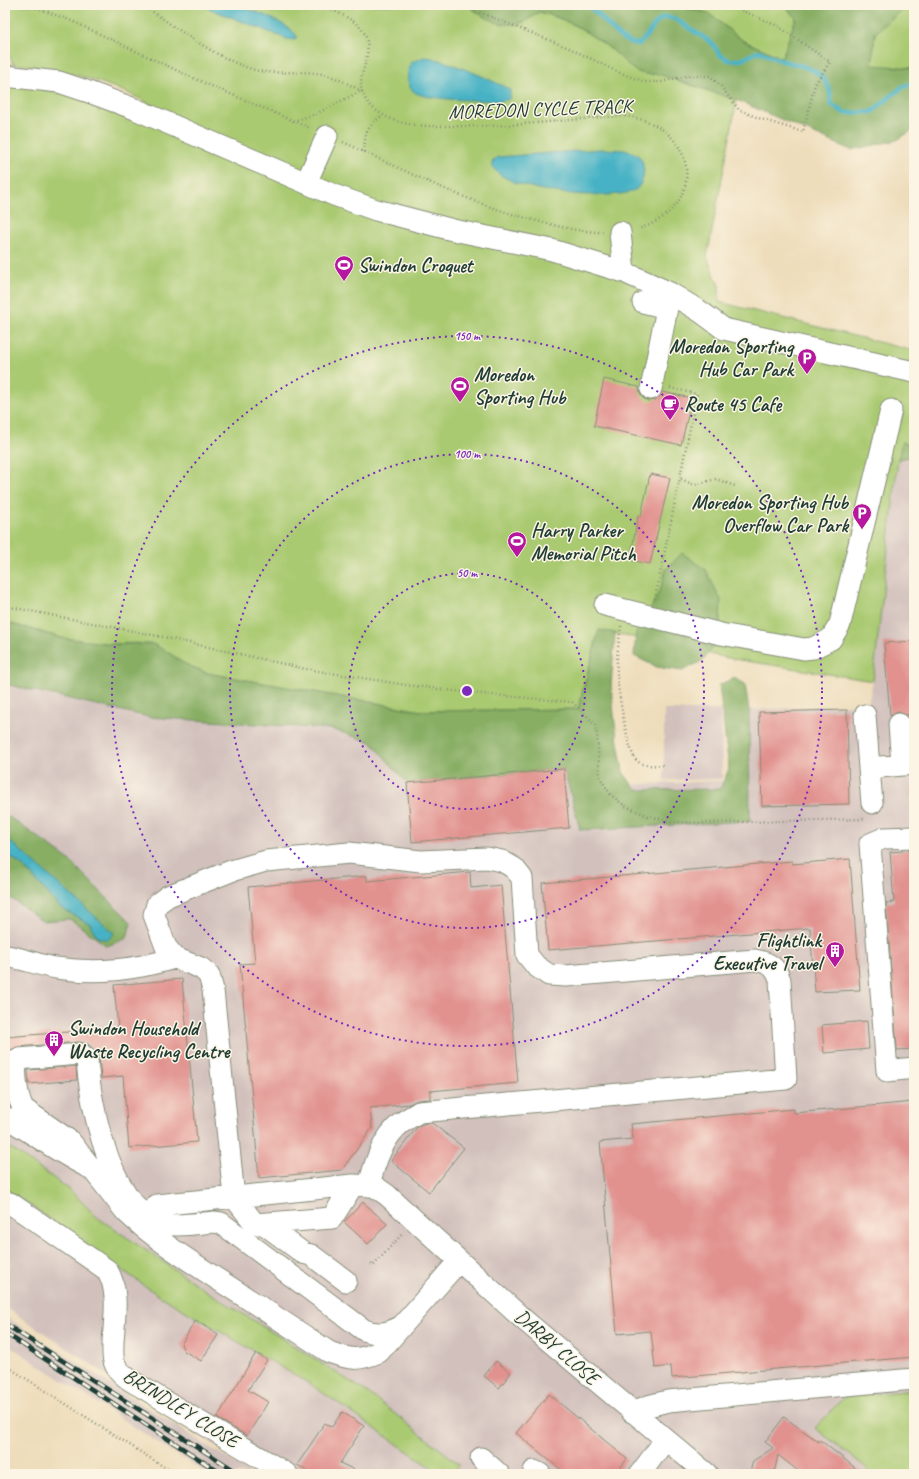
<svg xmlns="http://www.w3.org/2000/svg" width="919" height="1479" font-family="Caveat,sans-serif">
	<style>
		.industrial { fill: #d1c0bc }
		.green { fill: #aaca72; stroke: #648453 }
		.forest { fill: #87ae64; stroke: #53764c }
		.water { fill: #47b2c5; stroke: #33787c }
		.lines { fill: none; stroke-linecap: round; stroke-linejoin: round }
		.stream { stroke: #47b2c5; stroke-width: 4.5 }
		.building { fill: #e1918e }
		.minor-casing { stroke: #868d78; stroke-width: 23 }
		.path { stroke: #868d78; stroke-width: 2.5; stroke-dasharray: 1 3; stroke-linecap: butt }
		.minor { stroke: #fff; stroke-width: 21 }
		.rail-casing { stroke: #1f3d34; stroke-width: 4.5 }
		.rail { stroke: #fcf5e5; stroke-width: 3; stroke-dasharray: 9; stroke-linecap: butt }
		.ring { fill: none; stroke: #7b2cbf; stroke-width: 2; stroke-dasharray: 2 4 }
		.labels { text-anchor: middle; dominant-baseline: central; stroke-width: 3; stroke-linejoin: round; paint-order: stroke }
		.street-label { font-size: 20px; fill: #1f3d34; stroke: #fcf5e5 }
		.poi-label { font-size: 20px; font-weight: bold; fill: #1f3d34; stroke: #fcf5e5; text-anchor: start }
		.centre { fill: #7b2cbf; stroke: #fcf5e5; stroke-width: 2 }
		.ring-label { font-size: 12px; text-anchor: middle; font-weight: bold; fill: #7b2cbf; stroke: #fcf5e5; stroke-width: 3; stroke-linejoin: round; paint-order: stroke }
	</style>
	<rect width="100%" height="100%" fill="#fcf5e5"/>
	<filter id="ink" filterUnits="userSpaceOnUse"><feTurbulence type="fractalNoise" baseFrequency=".025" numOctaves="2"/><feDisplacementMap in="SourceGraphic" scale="8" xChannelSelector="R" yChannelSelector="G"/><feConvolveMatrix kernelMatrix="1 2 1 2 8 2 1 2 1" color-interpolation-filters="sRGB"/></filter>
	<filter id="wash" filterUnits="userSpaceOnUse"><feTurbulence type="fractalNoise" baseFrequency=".012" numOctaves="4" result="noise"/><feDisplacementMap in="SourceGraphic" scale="16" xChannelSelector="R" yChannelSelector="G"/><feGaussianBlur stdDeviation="0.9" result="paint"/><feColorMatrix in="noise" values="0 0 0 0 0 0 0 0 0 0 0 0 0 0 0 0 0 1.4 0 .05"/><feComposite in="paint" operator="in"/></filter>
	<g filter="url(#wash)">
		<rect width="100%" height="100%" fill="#edb"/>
		<path class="industrial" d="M914 456V1474H258L5 1307V894L43 921 70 919 107 946 68 859 5 814V679L591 724 594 786 749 780V710L868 704 873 681 898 459Z
			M664 710H721L722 779 664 780Z
			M5 1316 69 1358 252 1474H209L174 1453 5 1343Z"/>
		<path class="green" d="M5 5H467L484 17 521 23 539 12C566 18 591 34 612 50 630 64 633 76 658 74L737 100 707 257 719 286V302L914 351V456L898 459 873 681 733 659 599 630 578 709 421 711 207 673 183 663 168 652 138 643 112 644 62 638 5 622V84L154 106C110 82 63 69 13 64L5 45Z
			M676 5H784L796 18 782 58 742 40 708 13Z
			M906 5H914V68L872 66 875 33 904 8Z
			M5 1144 69 1189 98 1218 202 1288 367 1392 459 1464 453 1474H441L310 1384 158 1295 27 1203 5 1189Z
			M914 1390V1474H864L868 1469 815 1428 844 1397Z"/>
		<path class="forest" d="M467 5H676L708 13 742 40 782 58 796 18 784 5H906L904 8 875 33 872 65 914 68V129L897 140 851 150 737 100 658 74C631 76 631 65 612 50 591 34 566 17 539 12 534 16 527 21 520 23 500 29 482 16 467 5Z
			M914 435V456L898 459 902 442 912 445Z
			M682 553 706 570 721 600 719 639 702 661 682 671 657 667 634 656 636 632 647 617 661 587 666 569Z
			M5 622 62 638 112 644H153L168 652 183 663 207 673 421 711 578 709 599 630 615 633 611 686 615 724 623 772 636 790 720 789 729 769 719 685 734 678 745 684 749 710 750 821 580 830 564 769 407 783 371 742 331 729 149 717 5 684Z
			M5 814 68 859 131 922 127 938 107 946 70 919 43 921 5 894V852L24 867 61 908 90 924 97 937 113 933 5 837Z"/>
		<path class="water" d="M200 5C210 5 221 4 231 5 245 6 292 24 297 37L295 40 287 39Z
			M424 57C440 57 495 81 510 90V98L507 100 500 101C483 100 423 101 413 91 405 83 407 70 412 62Z
			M601 149C611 150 625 148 634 153 648 158 646 186 633 191 609 201 500 193 492 164L493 161 498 157Z
			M5 837 114 933 108 940 97 937 90 924 61 908 24 867 5 852Z"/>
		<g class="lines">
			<path class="stream" d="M586 5C606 15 615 44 640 44L656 23 662 18 667 17 675 19 703 37 712 43 720 55 729 60H741L759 51C767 54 774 59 783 61 810 68 831 71 831 104L845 113 872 112 902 87 914 83"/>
		</g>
		<g id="blocks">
			<path class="building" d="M604 379 639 387 640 393 643 398 648 401 655 400 662 392 692 398 681 445 594 426Z
				M650 474 670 478 650 564 630 560 638 516H641Z
				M914 641V714L906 715 898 712 890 716 884 643Z
				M847 710 849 804 762 806 759 712Z
				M564 769 569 828 412 842 407 783Z
				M914 850V1049L897 1050 886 903 894 902 890 852Z
				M850 859 860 990 815 992 810 928 548 950 542 883 792 861V864Z
				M470 872 471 888 501 885 518 1083 430 1091V1099L418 1100 409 1104 370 1108 372 1128 342 1170 259 1178 240 964 255 963 248 887 367 876V881Z
				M182 979 197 1142 129 1148 123 1076 101 1078 99 1057 95 1050 88 1044 80 1042 17 1047 11 1050 5 1059V1037L118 1028 114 985Z
				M867 1021 869 1049 824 1053 822 1025Z
				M76 1066 77 1080 29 1084 28 1070Z
				M914 1102V1357L672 1378 671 1366 655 1368 651 1331 617 1334 600 1142 633 1139 631 1124 794 1109V1113Z
				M432 1123 464 1148 429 1192 391 1161 418 1126 423 1124Z
				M363 1202 387 1224 368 1244 344 1222Z
				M196 1320 218 1335 201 1361 184 1351 181 1344Z
				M256 1353 267 1360 248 1390 268 1402 247 1436 217 1418Z
				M496 1361 511 1373 499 1388 484 1376Z
				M549 1394 627 1459 615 1474H566L516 1433Z
				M342 1412 364 1426 340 1463 363 1474H316L297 1465 325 1423 332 1427Z
				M784 1417 819 1442 820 1440 863 1474H802L778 1455 774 1474H753L751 1468 753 1461 773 1448 765 1442Z"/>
		</g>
	</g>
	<g filter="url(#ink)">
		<use href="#blocks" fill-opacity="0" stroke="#868d78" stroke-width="1"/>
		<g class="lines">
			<g class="minor-casing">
				<path id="minor" d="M5 76 59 82 86 91 135 109 334 195 376 210 453 230 552 250 624 272 670 293 701 312 724 329 914 372
					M306 183 327 136
					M620 232 624 272
					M643 302 667 308
					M651 389 670 293
					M605 605 721 634 804 649 813 648 831 639 840 624 891 410
					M865 715 869 768 914 764
					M899 724 902 765
					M869 768 872 803
					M914 837 884 838 870 844 887 1071 914 1068
					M5 956C23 958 38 965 56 968 98 974 134 970 175 958
					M5 1117C33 1133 59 1153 88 1167
					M353 1185 332 1218 255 1224 234 1197 213 990 209 975 201 968 175 958 166 947 154 915 157 904 168 896 231 871 266 861 349 853 421 861 487 858 502 861 514 868 522 878 527 955 536 966 549 975 566 976 755 960C770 963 775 966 780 980L786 1079 419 1112C413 1116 406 1119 400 1124 382 1139 374 1164 369 1186
					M10 1203 107 1270C120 1290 114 1320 113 1343 113 1350 112 1358 115 1364 119 1374 131 1381 140 1386L287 1474
					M157 1205 353 1185 374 1186 387 1195 523 1319 707 1474
					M264 1224 303 1253 311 1255 346 1281
					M400 1327C387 1334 378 1335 364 1330L221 1223 214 1222C200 1223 170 1228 157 1222 110 1201 90 1106 87 1059L81 1054 18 1059C12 1068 18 1101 24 1109L70 1141 126 1212C152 1237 184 1257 214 1277 253 1302 291 1327 329 1352 351 1360 358 1361 379 1352L459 1261
					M632 1412 648 1406 668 1401 914 1379
					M481 1458 499 1474
					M534 1471 540 1474
					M640 1474 665 1440"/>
			</g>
			<path class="path" d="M29 5 72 21 193 78 310 128
				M143 5C175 27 221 62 259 71 281 75 304 69 326 75 338 78 350 85 362 91
				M321 5C351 19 376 26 365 64 363 72 359 82 362 91 366 107 385 118 400 122 417 127 434 126 451 126 509 128 566 119 623 116 699 123 710 208 638 229
				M461 5 569 48 620 73 645 82H661L686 76H710L720 85 739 110 761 119 803 132 815 84 830 62 778 26 729 5
				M5 109 9 94
				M293 121 316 114 361 91
				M343 142C409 172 474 207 546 223 564 228 584 232 603 232
				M365 152C363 134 368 126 383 115
				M681 479 694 485 716 479 735 486
				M655 599 697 394 670 388
				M5 606 168 638 306 669 406 685 471 693 572 702 586 715 595 725 597 735 600 778 611 795 625 806 648 816 677 822 707 823 864 819
				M621 626C619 641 616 657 617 672 617 686 628 755 637 761 644 767 655 765 664 765
				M371 1264 373 1266 403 1233
				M5 1365 175 1474"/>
			<use href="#minor" class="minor"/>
			<g class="rail-casing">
				<path id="rail" d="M5 1324 240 1474
					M5 1333 222 1474"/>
			</g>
			<use href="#rail" class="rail"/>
		</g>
	</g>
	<g class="ring">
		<circle cx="467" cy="691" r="118"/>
		<circle cx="467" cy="691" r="237"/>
		<circle cx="467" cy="691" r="355"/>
	</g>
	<defs>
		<g id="stadium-pin" transform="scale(1)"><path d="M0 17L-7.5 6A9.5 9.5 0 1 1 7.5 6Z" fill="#b5179e" stroke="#fcf5e5"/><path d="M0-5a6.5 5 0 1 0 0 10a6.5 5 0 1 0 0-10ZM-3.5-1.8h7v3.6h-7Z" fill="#fff"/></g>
		<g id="parking-pin" transform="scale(1)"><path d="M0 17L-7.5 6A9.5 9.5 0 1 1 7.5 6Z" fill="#b5179e" stroke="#fcf5e5"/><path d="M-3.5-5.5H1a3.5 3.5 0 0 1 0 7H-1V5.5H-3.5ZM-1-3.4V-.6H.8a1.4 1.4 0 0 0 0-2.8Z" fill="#fff"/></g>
		<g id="cafe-pin" transform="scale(1)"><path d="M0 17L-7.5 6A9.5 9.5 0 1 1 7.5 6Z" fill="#b5179e" stroke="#fcf5e5"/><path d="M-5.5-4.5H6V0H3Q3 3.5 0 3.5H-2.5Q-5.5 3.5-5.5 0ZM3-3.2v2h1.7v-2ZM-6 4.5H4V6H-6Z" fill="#fff"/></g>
		<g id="building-pin" transform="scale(1)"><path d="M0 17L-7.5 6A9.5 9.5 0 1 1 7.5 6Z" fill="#b5179e" stroke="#fcf5e5"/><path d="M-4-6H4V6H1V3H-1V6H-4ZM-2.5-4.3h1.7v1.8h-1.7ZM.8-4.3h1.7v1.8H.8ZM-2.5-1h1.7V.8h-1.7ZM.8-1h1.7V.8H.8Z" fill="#fff"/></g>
	</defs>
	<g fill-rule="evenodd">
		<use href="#stadium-pin" x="344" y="265"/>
		<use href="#parking-pin" x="807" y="358"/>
		<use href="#stadium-pin" x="460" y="386"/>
		<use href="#cafe-pin" x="670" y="404"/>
		<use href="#parking-pin" x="862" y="513"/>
		<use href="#stadium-pin" x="517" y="541"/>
		<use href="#building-pin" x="835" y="951"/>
		<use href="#building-pin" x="54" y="1040"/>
	</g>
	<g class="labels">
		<g class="street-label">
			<text transform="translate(540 109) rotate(-2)">MOREDON CYCLE TRACK</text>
			<text transform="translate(557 1347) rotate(41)">DARBY CLOSE</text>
			<text transform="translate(181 1408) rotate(32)">BRINDLEY CLOSE</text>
		</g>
		<g class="poi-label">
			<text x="358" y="265">Swindon Croquet</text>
			<text x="793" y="346" text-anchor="end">Moredon Sporting<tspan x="793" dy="23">Hub Car Park</tspan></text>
			<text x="474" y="374">Moredon<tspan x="474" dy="23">Sporting Hub</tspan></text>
			<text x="684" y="404">Route 45 Cafe</text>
			<text x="848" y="502" text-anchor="end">Moredon Sporting Hub<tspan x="848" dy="23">Overflow Car Park</tspan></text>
			<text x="531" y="530">Harry Parker<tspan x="531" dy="23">Memorial Pitch</tspan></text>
			<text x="821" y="940" text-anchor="end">Flightlink<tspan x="821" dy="23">Executive Travel</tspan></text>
			<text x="68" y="1028">Swindon Household<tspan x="68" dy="23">Waste Recycling Centre</tspan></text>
		</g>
	</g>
	<circle cx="467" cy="691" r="6" class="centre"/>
	<g class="ring-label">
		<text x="467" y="340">150 m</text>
		<text x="467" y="458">100 m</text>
		<text x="467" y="577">50 m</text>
	</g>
	<rect width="919" height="1479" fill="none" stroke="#fcf5e5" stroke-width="20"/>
</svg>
